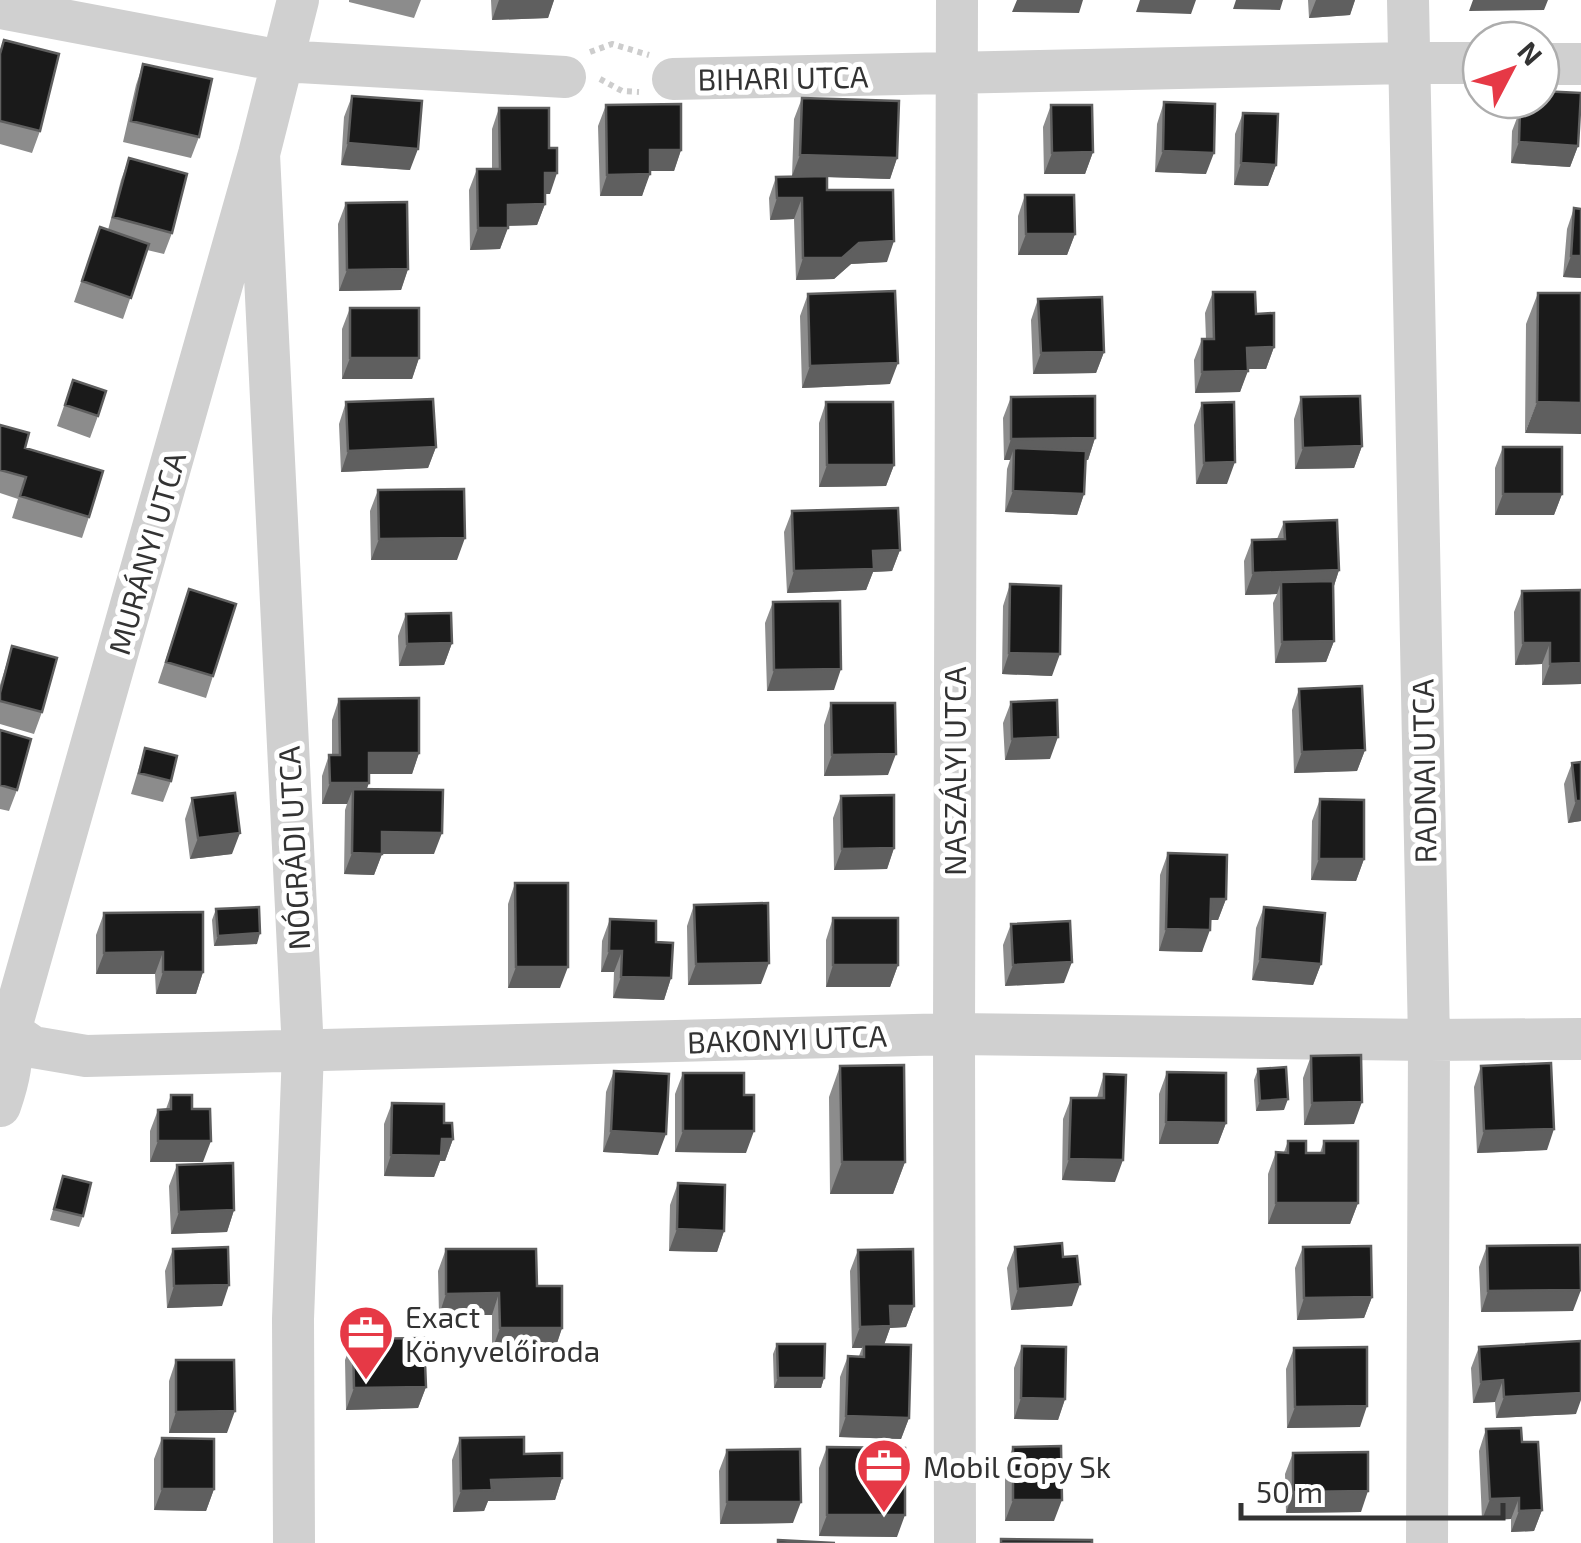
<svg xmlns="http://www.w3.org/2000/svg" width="1581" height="1543" font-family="'Exo 2',sans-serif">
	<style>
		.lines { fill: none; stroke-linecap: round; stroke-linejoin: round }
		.path { stroke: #cdcdcd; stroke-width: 6; stroke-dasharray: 5 5; stroke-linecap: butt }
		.street { stroke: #d0d0d0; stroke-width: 42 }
		.wall { fill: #8c8c8c }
		.shaded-wall { fill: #5f5f5f }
		.building { fill: #1a1a1a; stroke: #5f5f5f; stroke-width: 2.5 }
		.labels { text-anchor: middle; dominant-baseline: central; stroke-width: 10; stroke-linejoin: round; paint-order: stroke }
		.street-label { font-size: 30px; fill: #333; stroke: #fff }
		.poi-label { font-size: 30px; fill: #333; stroke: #fff; text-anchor: start }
	</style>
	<rect width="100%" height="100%" fill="#fff"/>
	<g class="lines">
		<path class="path" d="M590 52 612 44 649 55
			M600 79 622 91 639 92"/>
		<path class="street" d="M1408 0 1429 1040 1427 1543
			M0 8 281 61 565 77
			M1541 64H1581
			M673 79 1407 63H1481
			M259 154 303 1051 293 1319 294 1543
			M0 1028 10 1031 33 1047 86 1056 954 1034 1429 1040 1581 1039
			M0 1106C9 1080 14 1058 10 1031L259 154 298 0
			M955 1543 954 1034 957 0"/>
	</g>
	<path class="wall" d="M349 0H421L414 18 349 2Z
		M491 0H554L548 18 492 20Z
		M1308 0H1355L1350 15 1309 18Z
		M4 40 40 131 32 153 0 144V50Z
		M143 64 199 137 191 158 123 142 136 85Z
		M352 96 410 170 341 165 344 117Z
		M802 98 897 158 890 179 827 177V190L887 262 851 264 834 279 796 280 794 219 770 220 769 198 776 177 810 176H792L794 119Z
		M1530 100H1541L1578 146 1570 167 1511 163 1512 131 1520 110H1526Z
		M1164 102 1206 174 1155 172 1157 124Z
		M606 105 681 150 674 171H650L642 196H600L598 126Z
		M1051 105 1093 152 1085 174H1044L1043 127Z
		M499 108 550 194H545V204L537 225 508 226 500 249 470 250 469 190 477 169H492V129Z
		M1243 113 1276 165 1268 186 1234 185 1235 134Z
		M129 158 172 233 164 254 147 250 123 319 74 302 100 227 108 230 121 180Z
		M1025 195 1075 234 1067 255H1018V216Z
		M346 203 408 269 401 290 339 291 338 224Z
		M1574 208 1581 278 1563 277 1567 229Z
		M1213 292 1256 314 1274 347 1266 369H1248L1240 392 1195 393 1194 360 1202 339H1206L1205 313Z
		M1538 293H1581L1525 433 1526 324Z
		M808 294 890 384 802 388 800 316Z
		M1038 299 1104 352 1096 373 1033 374 1031 320Z
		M350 308 419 358 412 379H342V329Z
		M73 380 98 416 90 438 57 426Z
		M1011 397 1095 438 1088 460H1086L1084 494 1077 515 1005 512 1007 469 1010 460H1004L1003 418Z
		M1301 397 1362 446 1354 468 1295 469 1294 419Z
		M346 402 436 447 428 468 341 472 339 424Z
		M826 402 894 465 886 486 819 487V423Z
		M1202 403 1227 484H1196L1194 425Z
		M0 425 89 517 82 538 12 518 18 499 0 493Z
		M1503 447 1562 494 1554 515H1495V468Z
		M378 490 457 560H371L370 511Z
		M792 511 900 550 892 571 873 572 866 590 787 593 784 532Z
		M1284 522 1339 570 1333 589 1334 641 1326 662 1275 663 1273 603 1277 594 1245 595 1244 561 1252 540 1277 539Z
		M1010 584 1052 676 1002 674 1003 606Z
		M189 589 213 676 206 698 158 683Z
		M1581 590V684L1542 685V664L1515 665 1514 612 1522 591Z
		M773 602 834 690 767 691 765 623Z
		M406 614 452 643 444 665 399 666 398 636Z
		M12 646 42 712 34 734 0 724V685Z
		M1299 689 1365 750 1357 771 1294 773 1292 710Z
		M339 699 419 753 412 774H369L367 789 434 854H382L374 875 344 874 345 810 347 804H322V776L329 755H332V720Z
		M1011 702 1050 759 1005 760 1003 723Z
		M831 703 888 775 824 776V725Z
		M0 730 17 790 9 811 0 809Z
		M145 748 171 781 163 802 131 794Z
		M1581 762V821L1568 823 1564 784 1572 763Z
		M841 796 894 848 887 869 834 870 833 818Z
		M192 798 232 854 190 859 185 819Z
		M1320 799 1364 859 1356 881 1311 880 1312 821Z
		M1168 853 1226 899 1218 920H1210L1202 952 1159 951 1160 875Z
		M515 883 560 988H508V904Z
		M694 905 761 984 688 985 687 926Z
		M1264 907 1321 964 1313 985 1252 980 1256 928Z
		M216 909 257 944 214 946 212 920Z
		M104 913 203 972 196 994H156L155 974H96V935Z
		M833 918 898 965 890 987H826V940Z
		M610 919 656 942 671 978 664 1000 613 998 614 972H601L602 941Z
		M1011 924 1064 983 1005 986 1003 945Z
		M1311 1056 1354 1124 1304 1125 1303 1078Z
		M840 1066 905 1162 893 1194H830L829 1097Z
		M1481 1066 1547 1150 1477 1153 1474 1087Z
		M1258 1069 1284 1110 1256 1111 1254 1080Z
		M614 1071 658 1155 603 1152 606 1092Z
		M1167 1072 1226 1123 1218 1144H1159V1094Z
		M683 1073 744 1095 746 1153 675 1152V1094Z
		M1104 1074 1115 1182 1062 1180 1063 1119 1071 1098H1097Z
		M171 1095 192 1109 203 1162H150V1131L158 1110 166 1109Z
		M392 1103 444 1123 453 1139 445 1161H440L434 1177 384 1176V1124Z
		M1288 1141 1306 1153H1320L1324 1141 1358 1203 1350 1224H1268V1174L1276 1152H1284Z
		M177 1165 234 1210 227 1232 171 1234 169 1186Z
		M63 1176 83 1216 79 1227 50 1220Z
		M678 1183 724 1231 717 1252 669 1251 670 1205Z
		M1487 1246 1573 1311 1481 1312 1479 1267Z
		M1015 1247 1063 1257 1072 1306 1011 1310 1007 1268Z
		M1303 1247 1372 1297 1364 1318 1297 1320 1295 1268Z
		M173 1249 222 1306 167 1308 165 1271Z
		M446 1249 537 1286 562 1328 555 1349 492 1350V1315H439L438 1271Z
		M858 1250 914 1306 906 1327 890 1328 884 1344 909 1418 901 1439 839 1437 840 1377 848 1356H859L862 1348H852L850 1271Z
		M353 1339 426 1387 418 1408 346 1410 345 1360Z
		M777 1344 824 1378 821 1388H774L773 1354Z
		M1022 1346 1065 1399 1058 1420 1014 1419V1368Z
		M1479 1347 1576 1414 1496 1418 1495 1402 1473 1403 1471 1368Z
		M1294 1348 1360 1427 1287 1428 1286 1369Z
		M176 1360 227 1433H169V1381Z
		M1486 1429 1522 1442 1542 1510 1534 1531 1511 1532V1519L1482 1520 1479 1451Z
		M162 1438 214 1489 206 1511 154 1510V1459Z
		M460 1438 524 1454 562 1478 555 1500 488 1501 484 1511 453 1512 452 1460Z
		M827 1447 897 1537 819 1536V1468Z
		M1013 1447 1054 1521H1005V1468Z
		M727 1450 793 1523 720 1524 719 1471Z
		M1293 1453 1361 1512 1286 1513 1285 1474Z"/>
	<path class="shaded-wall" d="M499 0H554L548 18 492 20Z
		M1017 0H1083L1079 13 1012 12Z
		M1140 0H1196L1191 14 1136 12Z
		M1236 0H1283L1280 10 1233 9Z
		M1316 0H1355L1350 15 1309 18Z
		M1473 0H1548L1544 10 1469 11Z
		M1519 142 1578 146 1570 167 1511 163Z
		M348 143 418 149 410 170 341 165Z
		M650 150H681L674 171H642Z
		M1163 151 1214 153 1206 174 1155 172Z
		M1093 152 1085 174H1044L1052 153Z
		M800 155 897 158 890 179 792 176Z
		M1241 163 1276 165 1268 186 1234 185Z
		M545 173H557L550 194H537Z
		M650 174 642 196H600L607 175Z
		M777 198H802L794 219 770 220Z
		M545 204 537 225 500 226 508 205Z
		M478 228H508L500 249 470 250Z
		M1026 234H1075L1067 255H1018Z
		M894 241 887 262 851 264 834 279 796 280 803 258 859 243Z
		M1571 256H1581V278L1563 277Z
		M408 269 401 290 339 291 347 270Z
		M1274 347 1266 369H1240L1247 348Z
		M1104 352 1096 373 1033 374 1041 353Z
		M350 358H419L412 379H342Z
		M898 363 890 384 802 388 810 366Z
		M1248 371 1240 392 1195 393 1202 372Z
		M1537 402 1581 403V434L1525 433Z
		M1095 438 1088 460H1014V448L1010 460H1004L1011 439Z
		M1362 446 1354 468 1295 469 1303 448Z
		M436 447 428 468 341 472 348 451Z
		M1235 462 1227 484H1196L1204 463Z
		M827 465H894L886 486 819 487Z
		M1013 491 1084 494 1077 515 1005 512Z
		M1503 494H1562L1554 515H1495Z
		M465 538 457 560H371L379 539Z
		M900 550 892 571 873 572 866 590 787 593 794 571 873 551Z
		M1339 570 1332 592 1281 582 1277 594 1245 595 1253 573Z
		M1334 641 1326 662 1275 663 1282 642Z
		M452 643 444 665 399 666 407 644Z
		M1523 643H1550L1542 664 1515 665Z
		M1009 653 1060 654 1052 676 1002 674Z
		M1581 663V684L1542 685 1550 664Z
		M841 669 834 690 767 691 774 670Z
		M1058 737 1050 759 1005 760 1012 739Z
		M1365 750 1357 771 1294 773 1302 752Z
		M369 753H419L412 774H361Z
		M896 754 888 775 824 776 832 755Z
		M330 783H369L361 804 353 789 347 804H322Z
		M1576 801H1581V821L1568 823Z
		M382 832 442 833 434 854H382L374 875 344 874 352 853Z
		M240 833 232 854 190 859 198 838Z
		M894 848 887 869 834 870 842 849Z
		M1319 859H1364L1356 881 1311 880Z
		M1211 899H1226L1218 920H1203Z
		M1166 929 1210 930 1202 952 1159 951Z
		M260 933 257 944 214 946 218 936Z
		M609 951H622L614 972H601Z
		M163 952 155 974H96L104 953Z
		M1260 959 1321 964 1313 985 1252 980Z
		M1072 962 1064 983 1005 986 1013 965Z
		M769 963 761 984 688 985 696 964Z
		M833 965H898L890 987H826Z
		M516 967H568L560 988H508Z
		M163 972H203L196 994H156Z
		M621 977 671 978 664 1000 613 998Z
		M1288 1099 1284 1110 1256 1111 1260 1101Z
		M1362 1102 1354 1124 1304 1125 1312 1103Z
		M1166 1122 1226 1123 1218 1144H1159Z
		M1554 1129 1547 1150 1477 1153 1484 1131Z
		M611 1131 666 1134 658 1155 603 1152Z
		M683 1131H754L746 1153 675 1152Z
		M442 1139H453L445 1161H440L434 1177 384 1176 391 1155Z
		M158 1141H211L203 1162H150Z
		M1069 1159 1123 1160 1115 1182 1062 1180Z
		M842 1162H905L893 1194H830Z
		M1276 1203H1358L1350 1224H1268Z
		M234 1210 227 1232 171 1234 179 1212Z
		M677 1229 724 1231 717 1252 669 1251Z
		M1080 1284 1072 1306 1011 1310 1018 1289Z
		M229 1285 222 1306 167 1308 174 1286Z
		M1581 1290 1573 1311 1481 1312 1488 1291Z
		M499 1293 492 1315H439L446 1294Z
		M1372 1297 1364 1318 1297 1320 1304 1298Z
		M890 1306H914L906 1327 890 1328 883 1348 864 1344 862 1348H852L860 1327Z
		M500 1328H562L555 1349 492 1350Z
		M778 1378H824L821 1388H774Z
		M1503 1380 1495 1402 1473 1403 1481 1382Z
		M426 1387 418 1408 346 1410 354 1388Z
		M1581 1393V1400L1576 1414 1496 1418 1504 1397Z
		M1021 1398 1065 1399 1058 1420 1014 1419Z
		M1367 1406 1360 1427 1287 1428 1295 1407Z
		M235 1411 227 1433H169L176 1412Z
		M846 1416 909 1418 901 1439 839 1437Z
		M562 1478 555 1500 488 1501 484 1511 453 1512 461 1491 491 1480Z
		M162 1489H214L206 1511 154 1510Z
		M1368 1491 1361 1512 1286 1513 1293 1492Z
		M1519 1498 1511 1519 1482 1520 1490 1499Z
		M1013 1500H1062L1054 1521H1005Z
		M727 1502H801L793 1523 720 1524Z
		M1542 1510 1534 1531 1511 1532 1519 1511Z
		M827 1515H905L897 1537 819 1536Z"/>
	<path class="building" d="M4 40 59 54 40 131 0 121V54Z
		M143 64 212 79 199 137 131 121Z
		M1541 91 1581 93 1578 146 1519 142 1520 110 1532 111 1533 100H1541Z
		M352 96 422 101 418 149 348 143Z
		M802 98 899 101 897 158 800 155Z
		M1164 102 1215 104 1214 153 1163 151Z
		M681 104V150H650V174L607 175 606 105Z
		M1051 105H1092L1093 152 1052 153Z
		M499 108H549V148H557V173H545V204L508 205V228H478L477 169H500Z
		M1243 113 1278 114 1276 165 1241 163Z
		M129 158 187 174 172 233 113 217Z
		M827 176V190H893L894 241 859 243 842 258H803L802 198H777L776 177Z
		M1025 195H1074L1075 234H1026Z
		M407 202 408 269 347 270 346 203Z
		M1574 208 1581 209V256H1571Z
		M100 227 149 244 131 298 82 281Z
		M895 291 898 363 810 366 808 294Z
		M1213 292H1255L1256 314 1274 313V347L1247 348 1248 371 1202 372V339H1214Z
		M1538 293H1581V403L1537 402Z
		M1102 297 1104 352 1041 353 1038 299Z
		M350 308H419V358H350Z
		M73 380 106 391 98 416 65 405Z
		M1095 396V438L1011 439V397Z
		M1360 396 1362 446 1303 448 1301 397Z
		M433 399 436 447 348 451 346 402Z
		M826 402H893L894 465H827Z
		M1234 402 1235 462 1204 463 1202 403Z
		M0 425 29 433 25 448 103 471 89 517 20 496 26 477 0 470Z
		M1503 447H1562V494H1503Z
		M1014 448 1086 451 1084 494 1013 491Z
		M464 489 465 538 379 539 378 490Z
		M898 508 900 550 873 551 874 569 794 571 792 511Z
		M1337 520 1339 570 1253 573 1252 540 1285 539 1284 522Z
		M1333 581 1334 641 1282 642 1281 582Z
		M1010 584 1061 586 1060 654 1009 653Z
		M189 589 236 604 213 676 166 662Z
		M1581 590V663L1550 664V643H1523L1522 591Z
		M840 601 841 669 774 670 773 602Z
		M451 613 452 643 407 644 406 614Z
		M12 646 57 658 42 712 0 701V693Z
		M1362 686 1365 750 1302 752 1299 689Z
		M419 698V753H369V783H330L329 755H340L339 699Z
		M1057 700 1058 737 1012 739 1011 702Z
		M831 703H895L896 754 832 755Z
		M0 730 31 739 17 790 0 785Z
		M145 748 177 756 171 781 139 773Z
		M1581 762V801H1576L1572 763Z
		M353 789 443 790 442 833 382 832V854L352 853Z
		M235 793 240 833 198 838 192 798Z
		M894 795V848L842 849 841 796Z
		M1320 799 1364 800V859H1319Z
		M1168 853 1227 855 1226 899H1211L1210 930 1166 929Z
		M515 883H568V967H516Z
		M768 903 769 963 696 964 694 905Z
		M259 907 260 933 218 936 216 909Z
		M1264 907 1325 913 1321 964 1260 959Z
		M203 912V972H163V952L104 953V913Z
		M833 918H898V965H833Z
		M610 919 656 921V942L673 943 671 978 621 977 622 951H609Z
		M1070 921 1072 962 1013 965 1011 924Z
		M1361 1055 1362 1102 1312 1103 1311 1056Z
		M1551 1063 1554 1129 1484 1131 1481 1066Z
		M904 1065 905 1162H842L840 1066Z
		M1286 1067 1288 1099 1260 1101 1258 1069Z
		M614 1071 669 1074 666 1134 611 1131Z
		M1167 1072 1226 1073V1123L1166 1122Z
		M683 1073H744V1095H754V1131H683Z
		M1104 1074 1126 1075 1123 1160 1069 1159 1071 1098H1104Z
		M171 1095H192V1109H210L211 1141H158V1110L171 1109Z
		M392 1103 444 1104V1123H452L453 1139H442L441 1156 391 1155Z
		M1288 1141H1306V1153H1324V1141H1358V1203H1276V1152L1288 1153Z
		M233 1163 234 1210 179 1212 177 1165Z
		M63 1176 91 1183 83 1216 54 1209Z
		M678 1183 725 1185 724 1231 677 1229Z
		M1062 1243 1063 1257 1077 1256 1080 1284 1018 1289 1015 1247Z
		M1580 1245 1581 1290 1488 1291 1487 1246Z
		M1371 1246 1372 1297 1304 1298 1303 1247Z
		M228 1247 229 1285 174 1286 173 1249Z
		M446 1249H536L537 1286H562V1328H500L499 1293 446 1294Z
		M913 1249 914 1306H890L891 1326 860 1327 858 1250Z
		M424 1338 426 1387 354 1388 353 1339Z
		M1581 1341V1393L1504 1397 1503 1380 1481 1382 1479 1347Z
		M777 1344H825L824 1378H778Z
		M864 1344 911 1345 909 1418 846 1416 848 1356 864 1357Z
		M1022 1346 1066 1347 1065 1399 1021 1398Z
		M1367 1347V1406L1295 1407 1294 1348Z
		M176 1360H234L235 1411 176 1412Z
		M1521 1428 1522 1442H1538L1542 1510 1519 1511V1498L1490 1499 1486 1429Z
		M524 1437V1454L562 1453V1478L491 1480 492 1490 461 1491 460 1438Z
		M162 1438 214 1439V1489H162Z
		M1061 1446 1062 1500H1013V1447Z
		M827 1447 905 1448V1515H827Z
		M800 1449 801 1502H727V1450Z
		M1368 1452V1491L1293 1492V1453Z
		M1001 1539 1092 1540V1543H1001Z
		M778 1540 835 1543H778Z"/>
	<defs>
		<g id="office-pin" transform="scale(2.875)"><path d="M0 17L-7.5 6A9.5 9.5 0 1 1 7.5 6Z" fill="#e63946" stroke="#fff"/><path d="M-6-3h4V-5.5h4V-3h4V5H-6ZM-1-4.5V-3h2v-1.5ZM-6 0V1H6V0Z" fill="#fff"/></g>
	</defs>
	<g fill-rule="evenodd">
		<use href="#office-pin" x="366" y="1333"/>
		<use href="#office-pin" x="884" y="1466"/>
	</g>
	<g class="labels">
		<g class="street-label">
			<text transform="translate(783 77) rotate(-1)">BIHARI UTCA</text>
			<text transform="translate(146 553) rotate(-74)">MURÁNYI UTCA</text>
			<text transform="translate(954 771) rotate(-90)">NASZÁLYI UTCA</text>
			<text transform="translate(1423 771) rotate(-91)">RADNAI UTCA</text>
			<text transform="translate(293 848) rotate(-93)">NÓGRÁDI UTCA</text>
			<text transform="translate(787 1038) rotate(-2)">BAKONYI UTCA</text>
		</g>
		<g class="poi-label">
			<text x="405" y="1316">Exact<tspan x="405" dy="34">Könyvelőiroda</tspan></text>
			<text x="923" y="1466">Mobil Copy Sk</text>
		</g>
	</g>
	<g transform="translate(1511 70) rotate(49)"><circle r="48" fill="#ffffff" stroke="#adadad" stroke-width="2.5"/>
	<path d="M0-8L18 38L0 25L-18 38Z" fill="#e63946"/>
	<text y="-15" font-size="28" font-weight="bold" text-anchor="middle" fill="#333333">N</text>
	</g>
	<path d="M1241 1503v15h262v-15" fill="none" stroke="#333333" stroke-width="5"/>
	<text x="1256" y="1503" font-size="30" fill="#333333" stroke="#ffffff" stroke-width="8" paint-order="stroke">50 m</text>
</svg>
